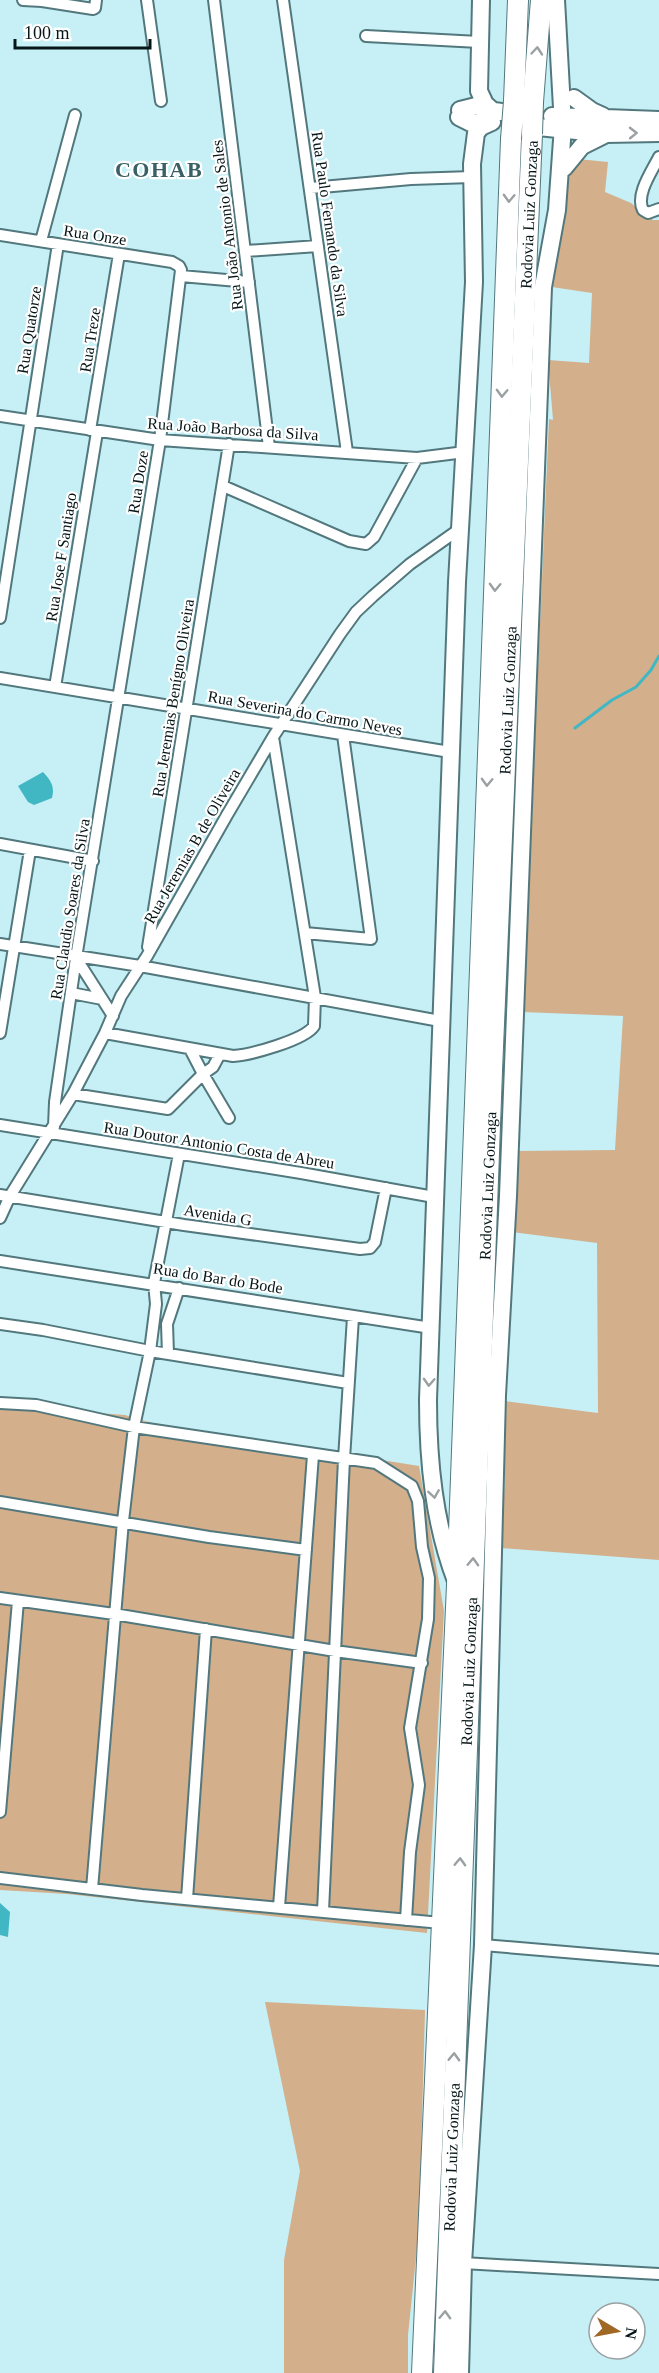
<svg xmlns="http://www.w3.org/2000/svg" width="659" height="2373" font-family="'Times New Roman',serif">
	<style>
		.green { fill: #d3af8c }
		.water { fill: #41b7c4 }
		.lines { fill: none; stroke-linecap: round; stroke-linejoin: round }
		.stream { stroke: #41b7c4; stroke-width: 3 }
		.street-casing { stroke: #52787d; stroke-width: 14 }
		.primary-casing { stroke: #52787d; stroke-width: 20 }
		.highway-casing { stroke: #52787d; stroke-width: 22 }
		.street { stroke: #fff; stroke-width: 10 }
		.primary { stroke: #fff; stroke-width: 16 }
		.highway { stroke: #fff; stroke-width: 20 }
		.highway-bridge-casing { stroke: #52787d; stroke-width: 22; stroke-linecap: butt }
		.highway-bridge { stroke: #fff; stroke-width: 20 }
		.oneway { stroke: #9ba1a2 }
		.labels { text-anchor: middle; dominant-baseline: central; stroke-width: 4.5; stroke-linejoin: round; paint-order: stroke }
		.street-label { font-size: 16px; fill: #061517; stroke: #fff }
		.district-label { font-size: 22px; font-weight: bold; letter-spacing: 1.5px; fill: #3a5f64; stroke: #fff }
	</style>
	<rect width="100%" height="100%" fill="#c6f0f5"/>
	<path class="green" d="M578 159 608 162 605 192 631 203 653 220H659V1560L501 1548 505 1479 504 1401 598 1413 597 1243 512 1232 515 1151 615 1150 623 1016 523 1012 549 419 553 420 548 360 589 363 592 293 552 287 570 172Z
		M0 1406 125 1415 152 1423 419 1466 444 1611 427 1933 67 1894 0 1890Z
		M265 2002 425 2010 419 2229 408 2335V2373H284V2260L300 2171Z"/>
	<path class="water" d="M43 772C51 781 55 786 52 798L34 805 28 802 18 786Z
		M0 1903 10 1912 8 1937 0 1935Z"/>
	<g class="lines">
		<path class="stream" d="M575 728 612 700 636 687 651 670 659 656"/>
		<g class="street-casing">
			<path id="street" d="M23 0 42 1 93 9 95 8 96 0
				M147 0 161 101
				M214 0 269 447
				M283 0 347 452
				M366 36 479 42
				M659 157C652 171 635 195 643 210L648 213 659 209
				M311 188 411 179 472 177
				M0 235 172 262 179 266 181 270 160 440 76 958 55 1102 54 1127
				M41 241 75 115
				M246 251 318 246
				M181 276 249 282
				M0 416 160 440 417 458 465 452
				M90 430 119 254
				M223 486 349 541 366 544 374 537 417 458
				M0 618 58 244
				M0 678 450 752
				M55 687 97 432
				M0 844 93 861
				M305 933 371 939 343 735
				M0 944 140 966 440 1021
				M148 947 229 444
				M76 958 113 1016
				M71 993 102 999
				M0 1033 30 850
				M105 1033 233 1056C250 1055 305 1040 314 1026L315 997 273 737
				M220 1054 213 1067 203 1074 229 1118
				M73 1094 168 1109 203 1074 190 1049
				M0 1125 301 1173 434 1197
				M0 1195 184 1225 360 1249 370 1248 375 1242 386 1188
				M0 1218 10 1196 73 1094 105 1033 121 996 147 956 227 815 273 737 340 634 356 612 373 596 410 564 461 528
				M0 1261 431 1328
				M0 1324 43 1330 150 1351 348 1383
				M168 1354 167 1324 179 1288
				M0 1403 36 1405 134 1427 376 1463 412 1486 418 1501 422 1547 429 1578 428 1619 410 1728 419 1785 410 1852 406 1920
				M0 1502 209 1537 306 1550
				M0 1598 114 1614 335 1651 422 1663
				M0 1812 18 1601
				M0 1878 142 1895 441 1923
				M92 1889 123 1521 134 1427 150 1351 156 1304 154 1283 179 1154
				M187 1899 206 1629
				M279 1907 313 1455
				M323 1911 344 1459 353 1317
				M483 1945 659 1960
				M463 2263 659 2274"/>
		</g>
		<g class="primary-casing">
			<path id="primary" d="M481 0 479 91 485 104 493 111
				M574 98 592 111 603 116
				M460 110 476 106 494 111 526 115
				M552 116 659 120
				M459 117 471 123 491 122
				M519 125 606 134 659 133
				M564 168 582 146 606 134
				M456 1581C434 1523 428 1462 428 1400L457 582 474 282 472 164 476 133 481 127 492 122
				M460 2373 463 2263 483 1945 497 1395 508 1196 543 287 557 210 563 126 556 0"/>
		</g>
		<g class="highway-casing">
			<g id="highway">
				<path d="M514 101 518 0"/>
				<path d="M533 102 541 0"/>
				<path d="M422 2373 457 1585 511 139"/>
				<path id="s1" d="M444 2373C468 1627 499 880 532 134"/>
			</g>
		</g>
		<use href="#street" class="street"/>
		<use href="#primary" class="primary"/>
		<use href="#highway" class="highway"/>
		<g class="highway-bridge-casing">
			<path id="highway-bridge" d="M532 134 533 102
				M511 139 514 101"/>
		</g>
		<use href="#highway-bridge" class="highway-bridge"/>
	</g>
	<defs><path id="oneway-chevron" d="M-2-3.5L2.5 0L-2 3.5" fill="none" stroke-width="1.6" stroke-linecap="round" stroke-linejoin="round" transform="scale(1.5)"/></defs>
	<g class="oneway">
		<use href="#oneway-chevron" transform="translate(537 51) rotate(-85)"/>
		<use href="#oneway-chevron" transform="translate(633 133) rotate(-1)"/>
		<use href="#oneway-chevron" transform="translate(509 198) rotate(92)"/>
		<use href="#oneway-chevron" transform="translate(502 393) rotate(92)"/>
		<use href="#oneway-chevron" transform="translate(495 587) rotate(92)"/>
		<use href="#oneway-chevron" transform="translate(487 782) rotate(92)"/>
		<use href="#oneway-chevron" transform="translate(429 1382) rotate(93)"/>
		<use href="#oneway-chevron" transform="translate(434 1494) rotate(81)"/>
		<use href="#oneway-chevron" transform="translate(473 1562) rotate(-88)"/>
		<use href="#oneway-chevron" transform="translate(460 1862) rotate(-88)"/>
		<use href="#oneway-chevron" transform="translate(454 2057) rotate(-88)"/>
		<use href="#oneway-chevron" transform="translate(445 2315) rotate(-88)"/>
	</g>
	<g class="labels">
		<g class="street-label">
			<text stroke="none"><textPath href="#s1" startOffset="2160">Rodovia Luiz Gonzaga</textPath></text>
			<text transform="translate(330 224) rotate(82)">Rua Paulo Fernando da Silva</text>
			<text transform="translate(227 225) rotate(-97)">Rua João Antonio de Sales</text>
			<text transform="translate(95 235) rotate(9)">Rua Onze</text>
			<text transform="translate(29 330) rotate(-81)">Rua Quatorze</text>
			<text transform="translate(90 340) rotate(-81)">Rua Treze</text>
			<text transform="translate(233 429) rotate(4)">Rua João Barbosa da Silva</text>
			<text transform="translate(138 482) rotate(-81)">Rua Doze</text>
			<text transform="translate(61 557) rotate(-81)">Rua Jose F Santiago</text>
			<text transform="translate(173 698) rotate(-81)">Rua Jeremias Benígno Oliveira</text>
			<text stroke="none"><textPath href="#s1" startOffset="1674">Rodovia Luiz Gonzaga</textPath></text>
			<text transform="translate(305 713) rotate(10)">Rua Severina do Carmo Neves</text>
			<text transform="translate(192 846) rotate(-60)">Rua Jeremias B de Oliveira</text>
			<text transform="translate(70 909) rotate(-81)">Rua Claudio Soares da Silva</text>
			<text transform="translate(219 1145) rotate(9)">Rua Doutor Antonio Costa de Abreu</text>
			<text stroke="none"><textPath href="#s1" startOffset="1188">Rodovia Luiz Gonzaga</textPath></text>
			<text transform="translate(218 1215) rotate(9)">Avenida G</text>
			<text transform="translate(218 1278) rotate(9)">Rua do Bar do Bode</text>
			<text stroke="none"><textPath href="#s1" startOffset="702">Rodovia Luiz Gonzaga</textPath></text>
			<text stroke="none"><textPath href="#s1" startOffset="216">Rodovia Luiz Gonzaga</textPath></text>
		</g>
		<g class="district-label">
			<text x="159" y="169">COHAB</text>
		</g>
	</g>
	<g transform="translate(617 2331) rotate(100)"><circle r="28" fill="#ffffff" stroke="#9ba1a2" stroke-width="1.5"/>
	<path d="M0-4.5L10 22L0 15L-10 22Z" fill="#a06725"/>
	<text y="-9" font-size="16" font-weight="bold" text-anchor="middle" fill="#061517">N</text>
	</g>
	<path d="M15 39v9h135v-9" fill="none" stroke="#061517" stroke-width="3"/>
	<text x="24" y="39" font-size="18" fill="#061517" stroke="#ffffff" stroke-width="4.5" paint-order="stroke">100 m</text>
</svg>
